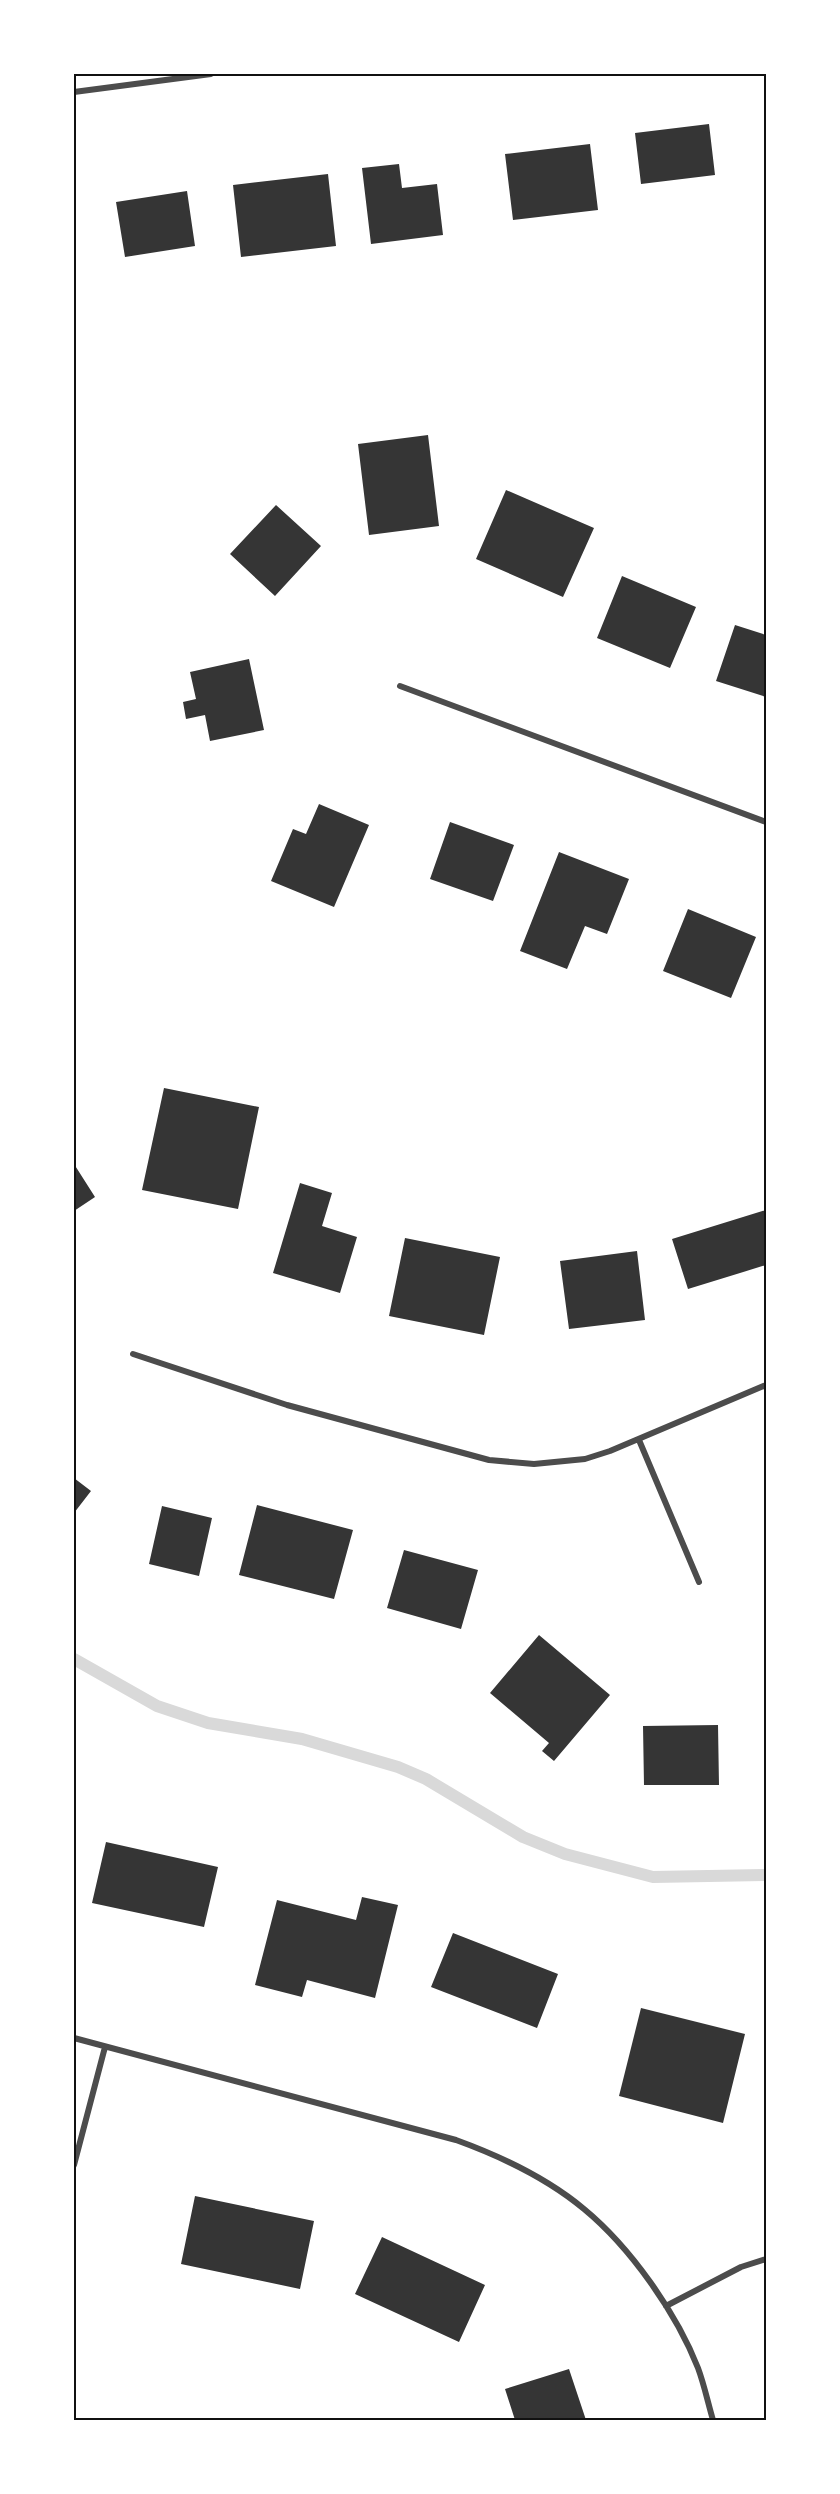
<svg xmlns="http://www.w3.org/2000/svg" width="840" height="2494" font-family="Manrope,sans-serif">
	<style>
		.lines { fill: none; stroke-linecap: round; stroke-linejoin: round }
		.stream { stroke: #d9d9d9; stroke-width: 12 }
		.building { fill: #353535 }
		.minor { stroke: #4c4c4c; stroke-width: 6 }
		.neatline { fill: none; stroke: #111; stroke-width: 2 }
	</style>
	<rect width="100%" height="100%" fill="#fff"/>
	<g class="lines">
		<path class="stream" d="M74 1659 157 1706 208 1723 302 1739 398 1767 426 1779 523 1837 565 1854 653 1877 766 1875"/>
	</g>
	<path class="building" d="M709 124 715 175 641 184 635 133Z
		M590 144 598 210 513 220 505 154Z
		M399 164 402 188 437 184 443 235 371 244 362 168Z
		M328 174 336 246 241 257 233 185Z
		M187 191 195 246 125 257 116 202Z
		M428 435 439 526 369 535 358 444Z
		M506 490 594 528 563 597 476 559Z
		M276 505 321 546 275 596 230 554Z
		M622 576 696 607 670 668 597 638Z
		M735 625 766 635V697L716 681Z
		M249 659 264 730 210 741 205 715 186 719 183 702 196 699 190 672Z
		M319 804 369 825 334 907 271 881 293 829 306 834Z
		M450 822 514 845 493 901 430 879Z
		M559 852 629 879 607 934 585 926 567 969 520 951Z
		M688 909 756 937 731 998 663 971Z
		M164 1088 259 1107 238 1209 142 1190Z
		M74 1164 95 1197 74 1211Z
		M300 1183 332 1193 322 1226 357 1237 340 1293 273 1273Z
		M766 1210V1265L688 1289 672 1239Z
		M405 1238 500 1257 484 1335 389 1316Z
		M637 1251 645 1320 569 1329 560 1261Z
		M74 1478 91 1491 74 1513Z
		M257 1505 353 1530 334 1599 239 1575Z
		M162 1506 212 1518 199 1576 149 1564Z
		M404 1550 478 1570 461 1629 387 1608Z
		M539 1635 610 1695 554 1761 542 1751 549 1743 490 1693Z
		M718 1725 719 1785H644L643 1726Z
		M106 1842 218 1867 204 1927 92 1903Z
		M362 1897 398 1905 375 1998 307 1980 302 1997 255 1985 277 1900 356 1920Z
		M453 1933 558 1974 537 2028 431 1987Z
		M641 2008 745 2034 723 2123 619 2096Z
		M195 2196 314 2221 300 2289 181 2264Z
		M382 2237 485 2285 459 2342 355 2294Z
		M569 2369 586 2420H515L505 2389Z"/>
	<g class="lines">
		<path class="minor" d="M74 92 211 74
			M400 686 766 822
			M133 1354 287 1405 489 1460 534 1464 585 1459 610 1451 766 1385
			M639 1440 699 1582
			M74 2038 456 2140C500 2156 547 2178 584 2209 630 2247 676 2312 698 2368 704 2384 708 2403 713 2420
			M74 2165 105 2047
			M666 2306 741 2267 766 2259"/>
	</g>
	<rect width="840" height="2494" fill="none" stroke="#ffffff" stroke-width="150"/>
	<rect x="75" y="75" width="690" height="2344" class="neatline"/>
</svg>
